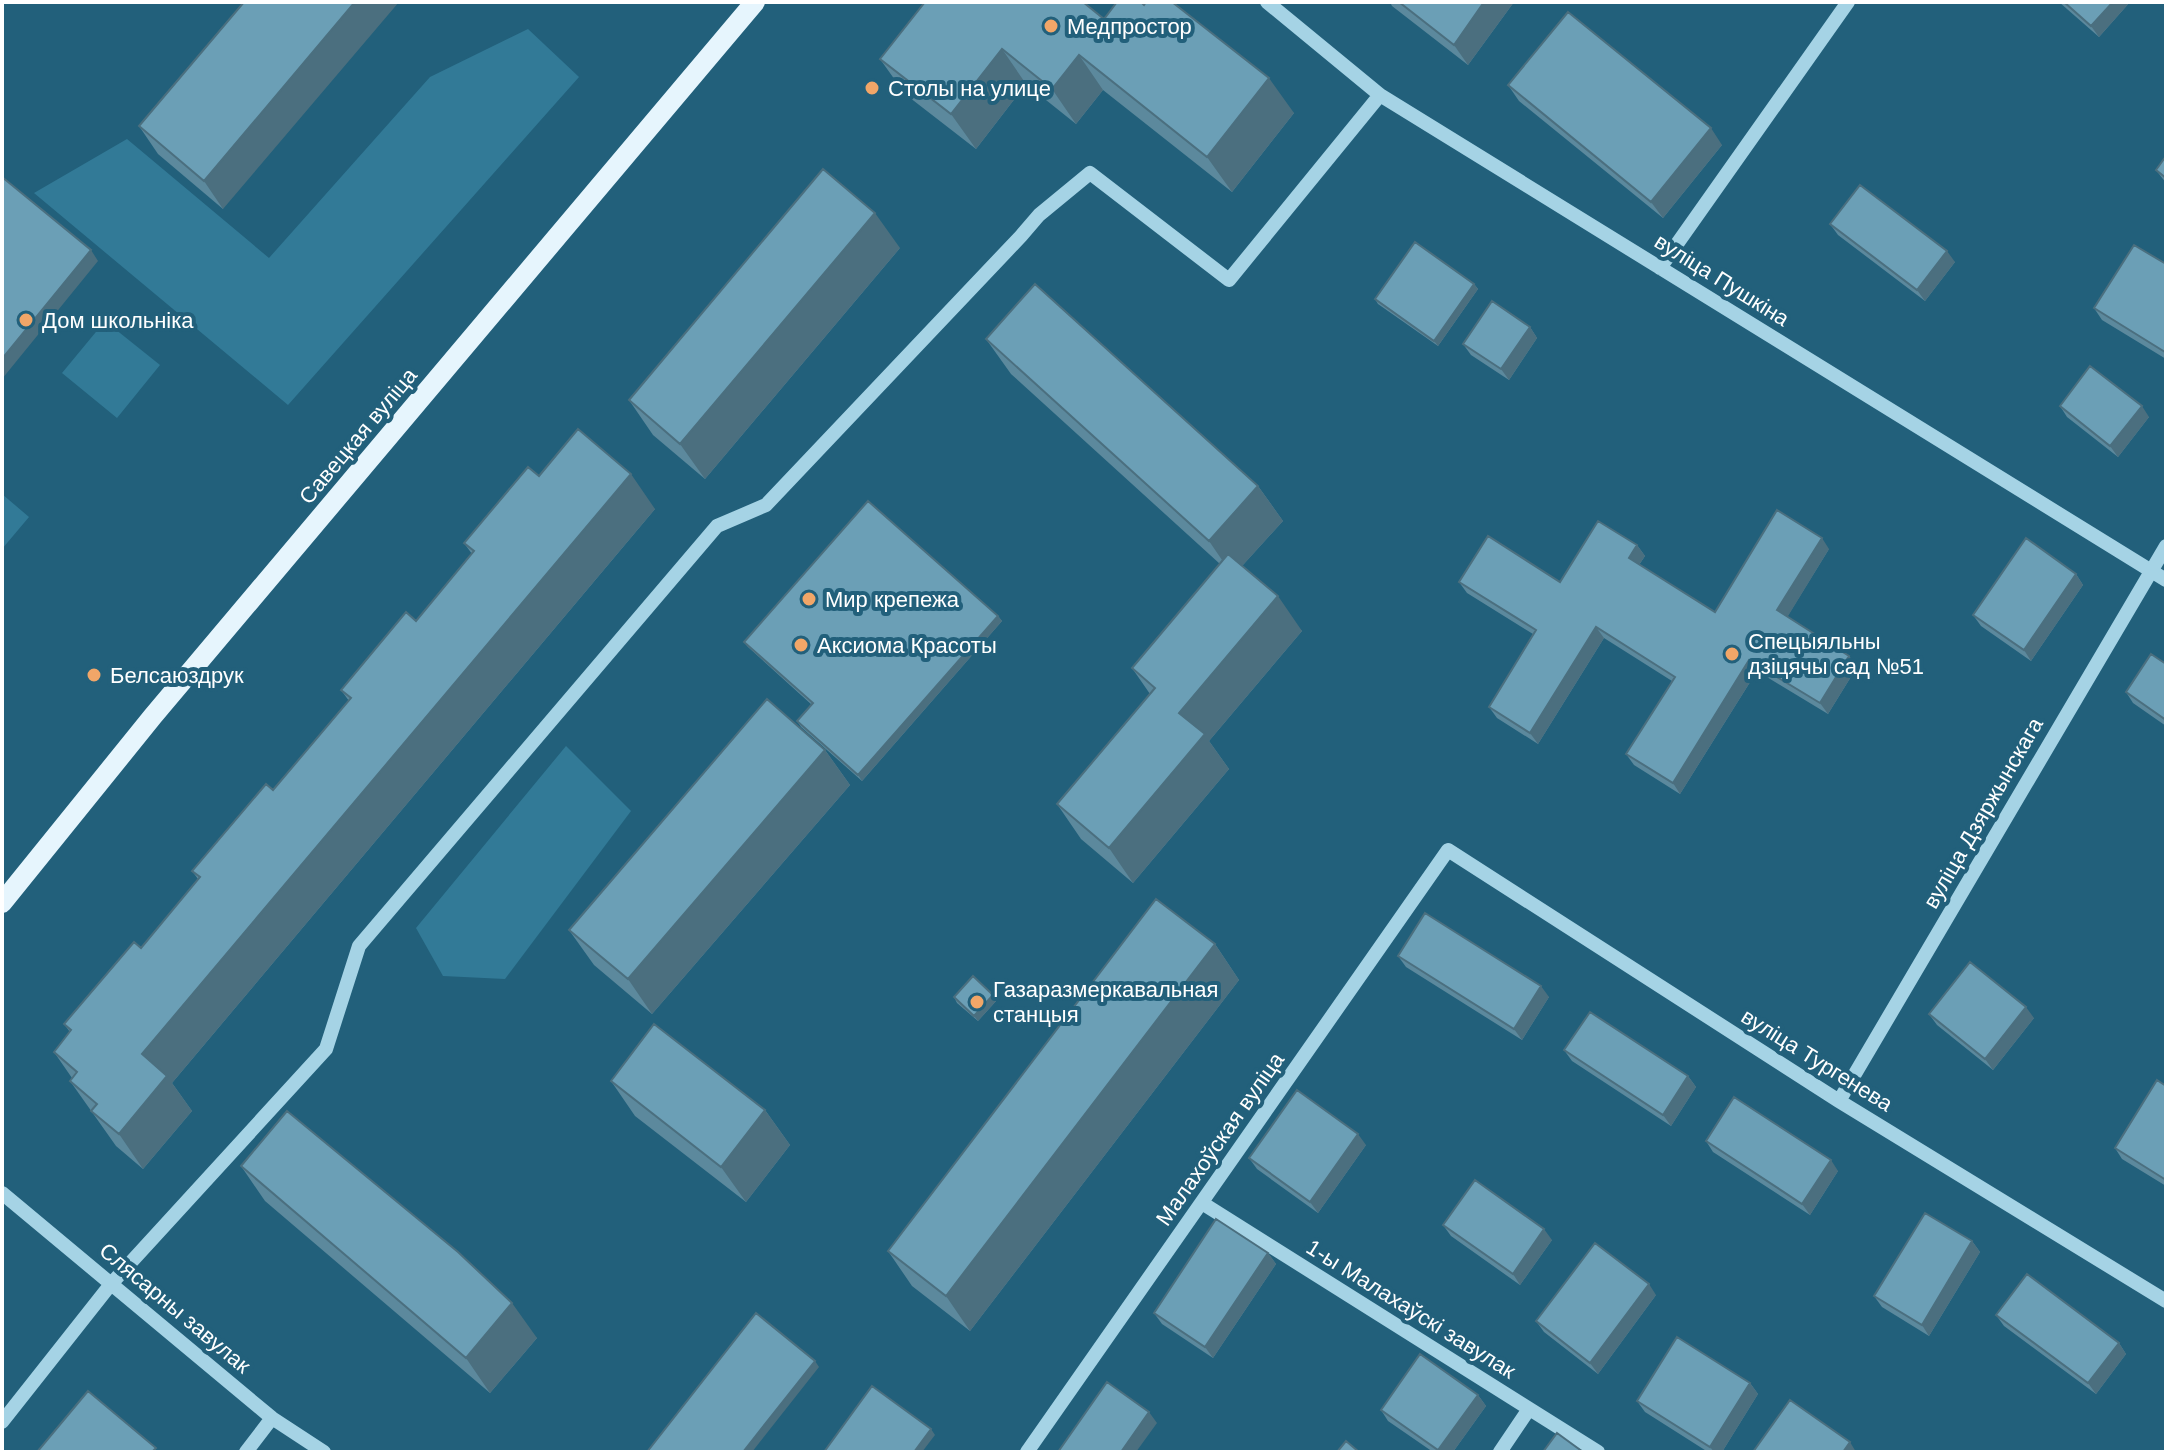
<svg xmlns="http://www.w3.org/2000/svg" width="2168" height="1454" font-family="Arial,sans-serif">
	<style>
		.green { fill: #327a97 }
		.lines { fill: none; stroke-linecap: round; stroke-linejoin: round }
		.minor { stroke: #a5d3e5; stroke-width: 14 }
		.major { stroke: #e6f5fd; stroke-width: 20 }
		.wall { fill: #5c899d }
		.shaded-wall { fill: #4b6f7f }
		.building { fill: #6b9fb6; stroke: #4b6f7f; stroke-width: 2 }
		.poi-dot { fill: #f1a668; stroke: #22607b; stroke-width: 3 }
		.labels { text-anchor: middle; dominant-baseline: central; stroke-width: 8; stroke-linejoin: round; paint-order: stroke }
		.poi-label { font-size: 22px; fill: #fff; stroke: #22607b; text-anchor: start }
		.street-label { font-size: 22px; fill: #fff; stroke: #22607b }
	</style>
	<rect width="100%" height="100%" fill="#22607b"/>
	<path class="green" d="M528 29 579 77 288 405 34 193 127 139 269 258 430 77Z
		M105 321 160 365 117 418 62 373Z
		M2 494 29 517 2 549Z
		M566 746 631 811 505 979 443 976 416 928Z"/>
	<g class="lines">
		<path class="minor" d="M1267 2 1380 95 2166 580
			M1660 268 1848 2
			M1839 1101 2166 546
			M2 1193 272 1418 324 1452
			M1202 1203 1598 1452
			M2 1422 111 1284 326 1049 359 946 717 526 766 505 1021 236 1039 215 1090 173 1229 280 1380 95
			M246 1452 272 1418
			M1027 1452 1448 850 1839 1101 2166 1301
			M1500 1452 1529 1409"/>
		<path class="major" d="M2 903 153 716 755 2"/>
	</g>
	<path class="wall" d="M244 2 223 209 158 154 139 126Z
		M1390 2H1514L1468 65 1392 6Z
		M2059 2H2130L2099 37Z
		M1104 19 1294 113 1232 192 1103 90 1076 124 1026 84 976 149 905 94 880 59Z
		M1508 85 1722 145 1663 218 1519 101Z
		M2166 156V183L2156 170Z
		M1830 224 1955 262 1925 301 1838 235Z
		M900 248 705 479 653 435 629 400Z
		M2166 264V359L2102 320 2094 308Z
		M1474 284 1478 289 1438 346 1378 304 1375 299Z
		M1530 327 1537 338 1509 380 1471 355 1463 344Z
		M986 339 1258 486 1283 521 1242 566 1302 631 1209 741 1229 769 1133 883 1081 839 1057 804 1150 694 1132 668 1220 564 1011 374Z
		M2060 406 2149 417 2118 457 2067 417Z
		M539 476 655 509 172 1083 192 1111 143 1169 116 1146 70 1081 72 1078 54 1052 70 1032 64 1024 141 948 198 879 192 871 273 790 349 701 341 690 416 621 472 554 464 543Z
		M1637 545 1645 556 1639 565 1715 612 1829 549 1787 617 1849 656 1857 667 1828 714 1757 671 1680 794 1634 765 1626 754 1672 681 1604 638 1538 744 1497 718 1489 707 1533 634 1467 593 1459 582H1560Z
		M2076 574 2083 585 2031 661 1981 626 1973 615Z
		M998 616 1002 621 862 781 801 727 797 721 812 705 748 647 744 642Z
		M2166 664V726L2133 703 2126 692Z
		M825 750 850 785 652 1014 594 965 569 930Z
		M1215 944 1239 980 970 1331 912 1286 888 1251Z
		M1398 956 1549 997 1522 1040 1406 967Z
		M993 995 997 1000 978 1021 957 1003 954 997Z
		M1929 1014 2034 1018 1993 1070 1937 1025Z
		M1564 1050 1688 1076 1696 1087 1671 1126 1572 1061Z
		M611 1081 765 1110 790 1145 746 1202 635 1116Z
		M2166 1086V1186L2122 1159 2115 1148Z
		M1706 1141 1838 1171 1810 1215 1713 1152Z
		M1366 1145 1318 1213 1257 1169 1249 1158Z
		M241 1166 537 1338 490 1393 265 1201Z
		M1443 1225 1552 1240 1520 1285 1451 1236Z
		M1972 1241 1980 1252 1929 1336 1882 1307 1874 1296Z
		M1268 1253 1276 1264 1213 1358 1162 1324 1154 1313Z
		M1656 1295 1598 1374 1544 1332 1536 1321Z
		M1996 1315 2119 1343 2126 1354 2096 1394 2004 1326Z
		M1750 1383 1758 1394 1722 1452H1708L1645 1412 1637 1401Z
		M1478 1395 1486 1406 1453 1452H1433L1388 1421 1381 1410Z"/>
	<path class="shaded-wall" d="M355 2H399L223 209 204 181Z
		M1484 2H1514L1468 65 1454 45Z
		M2113 2H2130L2099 37 2091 26Z
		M1002 49 1026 84 976 149 951 114Z
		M1079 55 1103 90 1076 124 1052 89Z
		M1269 78 1294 113 1232 192 1207 157Z
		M1711 128 1722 145 1663 218 1651 202Z
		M875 213 900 248 705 479 680 444Z
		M91 250 98 261 2 379V359Z
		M1947 251 1955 262 1925 301 1917 290Z
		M1474 284 1478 289 1438 346 1434 341Z
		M1530 327 1537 338 1509 380 1501 369Z
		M2142 406 2149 417 2118 457 2110 446Z
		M631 474 655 509 172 1083 192 1111 143 1169 119 1134 142 1054Z
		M1258 486 1283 521 1233 576 1209 541Z
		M1822 538 1829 549 1785 621 1777 610Z
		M1637 545 1645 556 1636 569 1629 558Z
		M2076 574 2083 585 2031 661 2024 650Z
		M1278 596 1302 631 1209 741 1229 769 1133 883 1109 848 1179 713Z
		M998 616 1002 621 862 781 858 775Z
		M1596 627 1604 638 1538 744 1530 733Z
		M1849 656 1857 667 1828 714 1820 703Z
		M1749 660 1757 671 1680 794 1673 783Z
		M825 750 850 785 652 1014 628 979Z
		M1215 944 1239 980 970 1331 946 1296Z
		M1541 986 1549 997 1522 1040 1514 1029Z
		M993 995 997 1000 978 1021 974 1016Z
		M2026 1007 2034 1018 1993 1070 1985 1059Z
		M1688 1076 1696 1087 1671 1126 1663 1115Z
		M765 1110 790 1145 746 1202 721 1167Z
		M1358 1134 1366 1145 1318 1213 1310 1202Z
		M1831 1160 1838 1171 1810 1215 1802 1204Z
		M1544 1229 1552 1240 1520 1285 1513 1274Z
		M1972 1241 1980 1252 1929 1336 1922 1325Z
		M1268 1253 1276 1264 1213 1358 1205 1347Z
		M1649 1284 1656 1295 1598 1374 1590 1363Z
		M512 1303 537 1338 490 1393 466 1358Z
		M2119 1343 2126 1354 2096 1394 2088 1383Z
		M815 1361 819 1367 752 1452H743Z
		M1750 1383 1758 1394 1722 1452H1714L1710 1447Z
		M1478 1395 1486 1406 1453 1452H1440L1438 1450Z
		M1149 1412 1157 1423 1136 1452H1121Z
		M931 1429 935 1435 922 1452H914Z
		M1850 1442 1856 1452H1843Z"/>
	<path class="building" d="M244 2H355L204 181 139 126Z
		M925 2H1083L1104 19 1117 2H1141L1144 5 1146 2H1172L1269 78 1207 157 1079 55 1052 89 1002 49 951 114 880 59Z
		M1399 2H1484L1454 45Z
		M2064 2H2113L2091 26Z
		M1568 12 1711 128 1651 202 1508 85Z
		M2166 156V178L2156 170Z
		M823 169 875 213 680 444 629 400Z
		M2 177 91 250 2 359Z
		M1860 185 1947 251 1917 290 1830 224Z
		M1415 242 1474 284 1434 341 1375 299Z
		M2134 245 2166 264 2165 352 2094 308Z
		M1035 284 1258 486 1209 541 986 339Z
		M1492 301 1530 327 1501 369 1463 344Z
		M2090 366 2142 406 2110 446 2060 406Z
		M578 429 631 474 142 1054 167 1076 119 1134 91 1111 97 1104 70 1081 77 1072 54 1052 71 1030 64 1024 134 942 141 948 200 877 192 871 266 784 273 790 351 698 341 690 406 612 416 621 474 551 464 543 528 467 539 476Z
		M868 501 998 616 858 775 797 721 813 703 744 642Z
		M1777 510 1822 538 1777 610 1849 656 1820 703 1749 660 1673 783 1626 754 1675 677 1596 627 1530 733 1489 707 1536 630 1459 582 1488 536 1560 582 1598 521 1637 545 1629 558 1715 612Z
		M2026 538 2076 574 2024 650 1973 615Z
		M1228 554 1278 596 1179 713 1205 734 1109 848 1057 804 1155 688 1132 668Z
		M2151 654 2166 664V720L2126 692Z
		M767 699 825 750 628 979 569 930Z
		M1156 899 1215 944 946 1296 888 1251Z
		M1425 913 1541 986 1514 1029 1398 956Z
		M1970 962 2026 1007 1985 1059 1929 1014Z
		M973 976 993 995 974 1016 954 997Z
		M1590 1012 1688 1076 1663 1115 1564 1050Z
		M654 1024 765 1110 721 1167 611 1081Z
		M2157 1080 2166 1086V1180L2115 1148Z
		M1297 1090 1358 1134 1310 1202 1249 1158Z
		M1734 1097 1831 1160 1802 1204 1706 1141Z
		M287 1111 458 1252 512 1303 466 1358 241 1166Z
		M1475 1180 1544 1229 1513 1274 1443 1225Z
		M1925 1213 1972 1241 1922 1325 1874 1296Z
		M1216 1219 1268 1253 1205 1347 1154 1313Z
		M1595 1243 1649 1284 1590 1363 1536 1321Z
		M2027 1274 2119 1343 2088 1383 1996 1315Z
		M756 1313 815 1361 743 1452H647Z
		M1677 1337 1750 1383 1710 1447 1637 1401Z
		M1420 1354 1478 1395 1438 1450 1381 1410Z
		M1107 1382 1149 1412 1121 1452H1058Z
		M872 1386 931 1429 914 1452H824Z
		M88 1391 156 1448 152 1452H37Z
		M1790 1400 1850 1442 1843 1452H1753Z
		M1557 1433 1583 1452H1543Z
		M1346 1441 1359 1452H1337Z"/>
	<g class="poi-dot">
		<circle cx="1051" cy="26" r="8"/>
		<circle cx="872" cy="88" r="8"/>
		<circle cx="26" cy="320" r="8"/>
		<circle cx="809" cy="599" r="8"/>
		<circle cx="801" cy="645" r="8"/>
		<circle cx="1732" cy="654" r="8"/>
		<circle cx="94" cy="675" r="8"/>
		<circle cx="977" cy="1002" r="8"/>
	</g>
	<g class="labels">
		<g class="poi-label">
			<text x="1067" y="26">Медпростор</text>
			<text x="888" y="88">Столы на улице</text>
			<text x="42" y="320">Дом школьніка</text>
			<text x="825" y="599">Мир крепежа</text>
			<text x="1748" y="641">Спецыяльны<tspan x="1748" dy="25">дзіцячы сад №51</tspan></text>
			<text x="817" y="645">Аксиома Красоты</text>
			<text x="110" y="675">Белсаюздрук</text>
			<text x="993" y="989">Газаразмеркавальная<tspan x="993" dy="25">станцыя</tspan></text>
		</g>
		<g class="street-label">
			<text transform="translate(1722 280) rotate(32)">вуліца Пушкіна</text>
			<text transform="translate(358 436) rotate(-50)">Савецкая вуліца</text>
			<text transform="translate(1983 813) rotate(-60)">вуліца Дзяржынскага</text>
			<text transform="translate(1817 1060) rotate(32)">вуліца Тургенева</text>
			<text transform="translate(1220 1139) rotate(-55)">Малахоўская вуліца</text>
			<text transform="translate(175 1308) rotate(40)">Слясарны завулак</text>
			<text transform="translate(1411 1309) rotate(32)">1-ы Малахаўскі завулак</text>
		</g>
	</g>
	<rect width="2168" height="1454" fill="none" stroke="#ffffff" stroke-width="8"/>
</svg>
